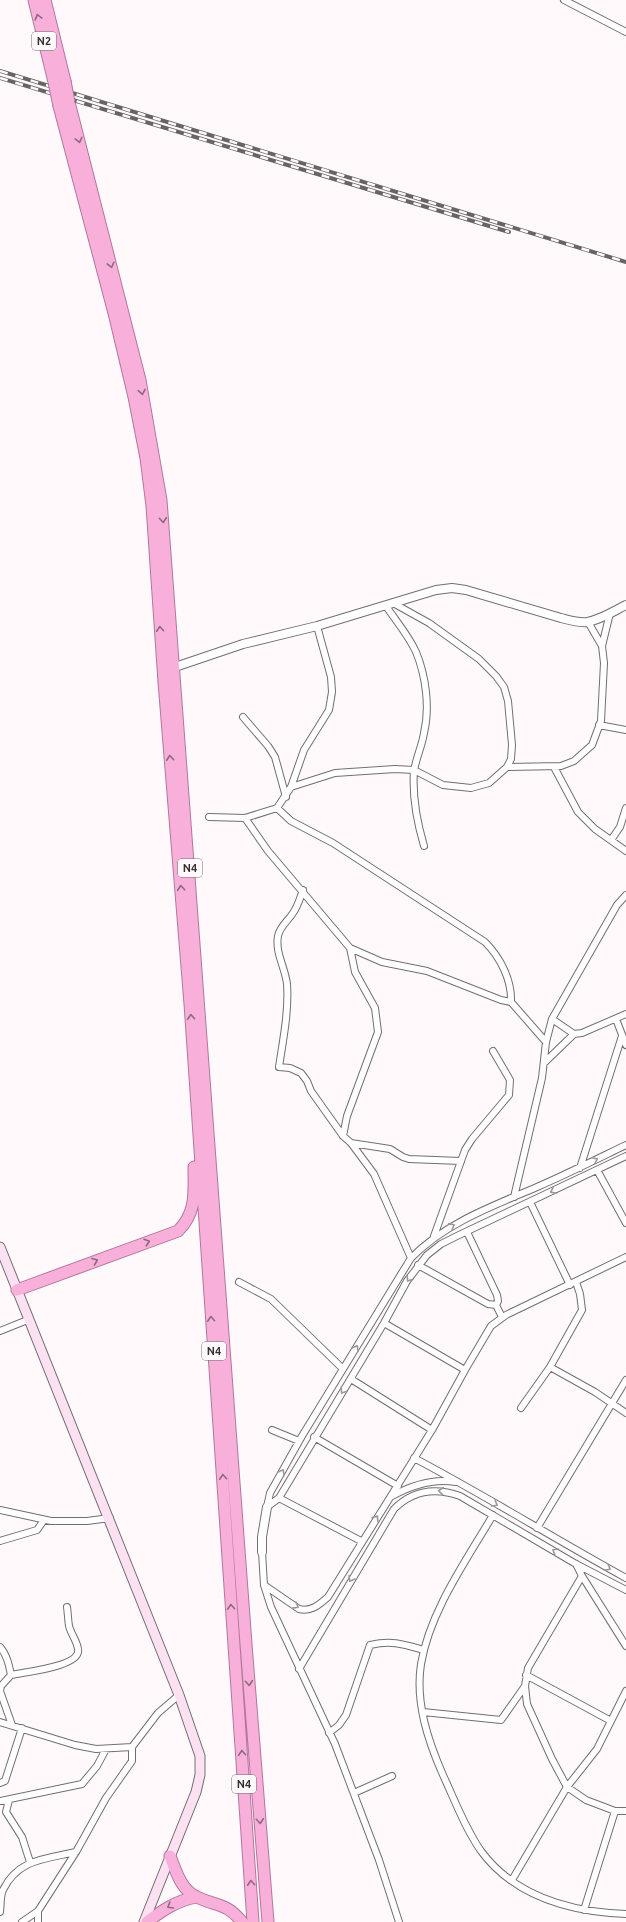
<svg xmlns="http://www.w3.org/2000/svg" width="626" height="1922" font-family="Ubuntu,sans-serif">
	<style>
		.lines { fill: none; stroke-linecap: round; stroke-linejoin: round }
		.minor-casing { stroke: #746e71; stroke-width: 8 }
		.tertiary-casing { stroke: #746e71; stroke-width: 10 }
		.secondary-casing { stroke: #746e71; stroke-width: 11 }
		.trunk-casing { stroke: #b2779a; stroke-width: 13 }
		.minor { stroke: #fff; stroke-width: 6 }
		.tertiary { stroke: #fff; stroke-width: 8 }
		.secondary { stroke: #fce1f2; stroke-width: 9 }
		.trunk { stroke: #f8b0db; stroke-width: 11 }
		.rail-casing { stroke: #676466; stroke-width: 4 }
		.rail { stroke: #fff9fc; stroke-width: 2.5; stroke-dasharray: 8; stroke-linecap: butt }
		.trunk-bridge-casing { stroke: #b2779a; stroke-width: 13; stroke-linecap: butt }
		.trunk-bridge { stroke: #f8b0db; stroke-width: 11 }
		.oneway { stroke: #8c6a7f }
		.oneway2 { stroke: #9a9899 }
		.labels { text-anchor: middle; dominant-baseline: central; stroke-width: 3; stroke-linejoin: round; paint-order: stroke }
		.shield { fill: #fff9fc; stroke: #716d6f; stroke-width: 1 }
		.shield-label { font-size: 11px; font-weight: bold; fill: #343133 }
	</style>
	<rect width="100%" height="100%" fill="#fff9fc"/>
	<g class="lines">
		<g class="minor-casing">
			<path id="minor" d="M564 0 626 32
				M386 606C396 621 409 636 416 652 426 676 430 708 424 733 422 746 416 758 414 771 412 797 417 822 424 846
				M602 646 610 613
				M243 717 268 746 275 757 286 797
				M599 725 626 730
				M507 767 561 766 574 761 592 745 601 721 604 663 602 646 588 622
				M554 767 578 812 595 829 626 851
				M291 787 304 750 329 710 332 692 331 677 317 626
				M277 808 291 821 333 843 485 942C500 957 512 980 511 1002
				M209 817 245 818 277 808 291 787 335 773 395 769 414 770 443 785 471 788 489 783 507 767 511 759 512 745 508 701 504 687 496 676 479 659 429 623 393 603
				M245 818 268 851 350 948 382 962 427 971 501 1000 511 1002 546 1042
				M611 840 620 827 626 808
				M303 890C300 898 298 906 293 913 288 921 280 926 278 936 275 953 285 967 287 984 289 1011 283 1040 279 1067L290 1068 301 1073 307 1081 311 1091 343 1136 351 1143 374 1174 411 1258
				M552 1019 574 1034 582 1033 626 1014
				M616 1019 626 1045
				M544 1063 574 1034
				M343 1136 347 1116 378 1032 375 1008 355 972 350 948
				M351 1143 390 1149 403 1157 409 1159 461 1161
				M580 1168 622 1036
				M597 1170 626 1223
				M514 1197 542 1078 546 1042 552 1019 617 905 626 895
				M530 1202 570 1285
				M467 1232 497 1295 498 1301 496 1305 502 1317
				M434 1236 465 1150 472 1139 509 1095 510 1080 493 1051
				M418 1265 488 1304 496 1305
				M239 1282 271 1299 343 1369
				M576 1282 580 1294 582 1310 550 1367 595 1392 626 1413
				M384 1323 465 1370
				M0 1331 30 1319
				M351 1379 432 1430
				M521 1408 550 1367
				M272 1430 299 1441
				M314 1437 398 1486
				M414 1458C486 1496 555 1539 626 1578
				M392 1496C412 1485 433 1478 456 1482
				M279 1498 361 1541
				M267 1507 270 1493 302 1436 411 1258C445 1223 493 1206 537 1187 567 1174 597 1159 626 1145
				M267 1507 279 1498 384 1323 407 1281 427 1255 441 1244 457 1236 626 1156
				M0 1510 51 1521H87L110 1518
				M493 1515C466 1561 430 1611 421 1664 415 1702 428 1741 443 1775 455 1801 465 1828 481 1851 515 1897 572 1912 626 1914
				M537 1528 626 1380
				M0 1541 37 1530 44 1520
				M262 1552 264 1585 271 1607 335 1744 379 1860 399 1922
				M576 1564 582 1576 528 1668 525 1686 527 1704 552 1759 567 1787 586 1800 615 1811H626
				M582 1576 626 1646
				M264 1585 299 1609C311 1612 319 1605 328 1597L432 1430 465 1370 491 1326 506 1315 626 1257
				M0 1647C7 1655 9 1665 11 1675
				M299 1669 394 1509C413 1490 435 1487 460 1496L576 1564 626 1590
				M526 1675 611 1721
				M423 1712 501 1720 525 1686
				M0 1722 75 1745 96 1749 132 1747
				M12 1725 0 1691 1 1686 11 1675C23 1672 82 1667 78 1649 77 1641 71 1634 69 1626 68 1620 68 1614 67 1607
				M329 1733 339 1725 346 1715 370 1645C392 1640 403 1644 424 1650
				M0 1783 5 1781 22 1728
				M354 1793 392 1776
				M9 1800 6 1812 22 1837 30 1862
				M0 1801 82 1784 97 1766 106 1749
				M512 1880 567 1787 597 1749 626 1691
				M584 1910 615 1811
				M38 1911V1922
				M0 1912C1 1905 0 1896 3 1890 18 1859 45 1859 76 1852
				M22 1922 38 1911 76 1852 106 1798 132 1761V1747L158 1713 179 1695"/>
		</g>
		<g class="tertiary-casing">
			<path id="tertiary" d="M175 667 243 644 317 626 436 590 452 588 466 590 561 618C569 620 579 623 587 622 600 620 614 611 626 605
				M262 1552V1537L267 1507"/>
		</g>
		<g class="secondary-casing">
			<path id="secondary" d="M0 1247 179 1695 200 1756V1775L196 1792 144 1922"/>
		</g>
		<g class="trunk-casing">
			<path id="trunk" d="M34 0 54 82
				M45 0 65 81
				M69 102 140 380 161 500 246 1644 268 1922
				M59 106 114 313 134 397 146 458 152 506 164 682 190 1004 253 1922
				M17 1290 178 1231C197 1212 194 1192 194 1167
				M170 1856C176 1871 181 1890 197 1897 217 1907 226 1902 242 1922
				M147 1922C163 1910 176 1901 196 1897"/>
		</g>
		<use href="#minor" class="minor"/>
		<use href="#tertiary" class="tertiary"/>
		<use href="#secondary" class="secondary"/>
		<use href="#trunk" class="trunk"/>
		<g class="rail-casing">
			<path id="rail" d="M0 71 626 262
				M0 78 509 232"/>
		</g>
		<use href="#rail" class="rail"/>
		<g class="trunk-bridge-casing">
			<path id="trunk-bridge" d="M65 81 69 102
				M54 82 59 106"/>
		</g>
		<use href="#trunk-bridge" class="trunk-bridge"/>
	</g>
	<defs><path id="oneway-chevron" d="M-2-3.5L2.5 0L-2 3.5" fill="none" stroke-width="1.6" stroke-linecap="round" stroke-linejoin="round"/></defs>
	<g class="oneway">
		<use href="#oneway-chevron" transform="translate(38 17) rotate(-105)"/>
		<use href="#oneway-chevron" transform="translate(79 140) rotate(76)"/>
		<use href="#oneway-chevron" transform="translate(111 265) rotate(76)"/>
		<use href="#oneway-chevron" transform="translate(142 392) rotate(79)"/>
		<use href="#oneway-chevron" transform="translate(163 520) rotate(86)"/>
		<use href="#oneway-chevron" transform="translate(160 629) rotate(-94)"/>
		<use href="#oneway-chevron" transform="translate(170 758) rotate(-95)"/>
		<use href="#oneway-chevron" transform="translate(181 888) rotate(-95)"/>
		<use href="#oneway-chevron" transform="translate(191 1017) rotate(-94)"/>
		<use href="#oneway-chevron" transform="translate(147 1242) rotate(-18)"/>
		<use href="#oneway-chevron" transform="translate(95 1261) rotate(-22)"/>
		<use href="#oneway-chevron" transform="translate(211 1319) rotate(-94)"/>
		<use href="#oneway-chevron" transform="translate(223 1477) rotate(-94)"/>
		<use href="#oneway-chevron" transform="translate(231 1607) rotate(-94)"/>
		<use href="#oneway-chevron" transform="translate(249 1683) rotate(85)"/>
		<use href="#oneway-chevron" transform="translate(242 1753) rotate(-94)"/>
		<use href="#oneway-chevron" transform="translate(260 1821) rotate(85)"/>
		<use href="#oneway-chevron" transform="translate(251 1883) rotate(-94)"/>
		<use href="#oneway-chevron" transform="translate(170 1906) rotate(149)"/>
	</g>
	<g class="oneway2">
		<use href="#oneway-chevron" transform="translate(595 1160) rotate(-26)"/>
		<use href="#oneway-chevron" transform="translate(553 1191) rotate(154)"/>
		<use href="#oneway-chevron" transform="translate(452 1226) rotate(-29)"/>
		<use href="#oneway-chevron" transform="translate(409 1279) rotate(123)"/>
		<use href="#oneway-chevron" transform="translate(356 1348) rotate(-59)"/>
		<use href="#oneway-chevron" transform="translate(343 1391) rotate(124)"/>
		<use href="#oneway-chevron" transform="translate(282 1472) rotate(-61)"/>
		<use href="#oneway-chevron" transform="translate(441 1491) rotate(-175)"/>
		<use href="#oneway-chevron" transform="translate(495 1504) rotate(31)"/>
		<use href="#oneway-chevron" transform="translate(376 1518) rotate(-57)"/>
		<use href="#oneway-chevron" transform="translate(555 1551) rotate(-149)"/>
		<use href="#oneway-chevron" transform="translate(608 1568) rotate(29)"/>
		<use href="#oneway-chevron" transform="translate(351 1579) rotate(121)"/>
		<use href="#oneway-chevron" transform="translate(296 1606) rotate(29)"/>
	</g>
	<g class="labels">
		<g class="shield">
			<rect x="32" y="32" width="24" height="18" rx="3"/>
			<rect x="178" y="859" width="24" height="18" rx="3"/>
			<rect x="202" y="1342" width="24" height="18" rx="3"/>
			<rect x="232" y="1775" width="24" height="18" rx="3"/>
		</g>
		<g class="shield-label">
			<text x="44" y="41">N2</text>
			<text x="190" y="868">N4</text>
			<text x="214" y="1351">N4</text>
			<text x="244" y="1784">N4</text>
		</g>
	</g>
</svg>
